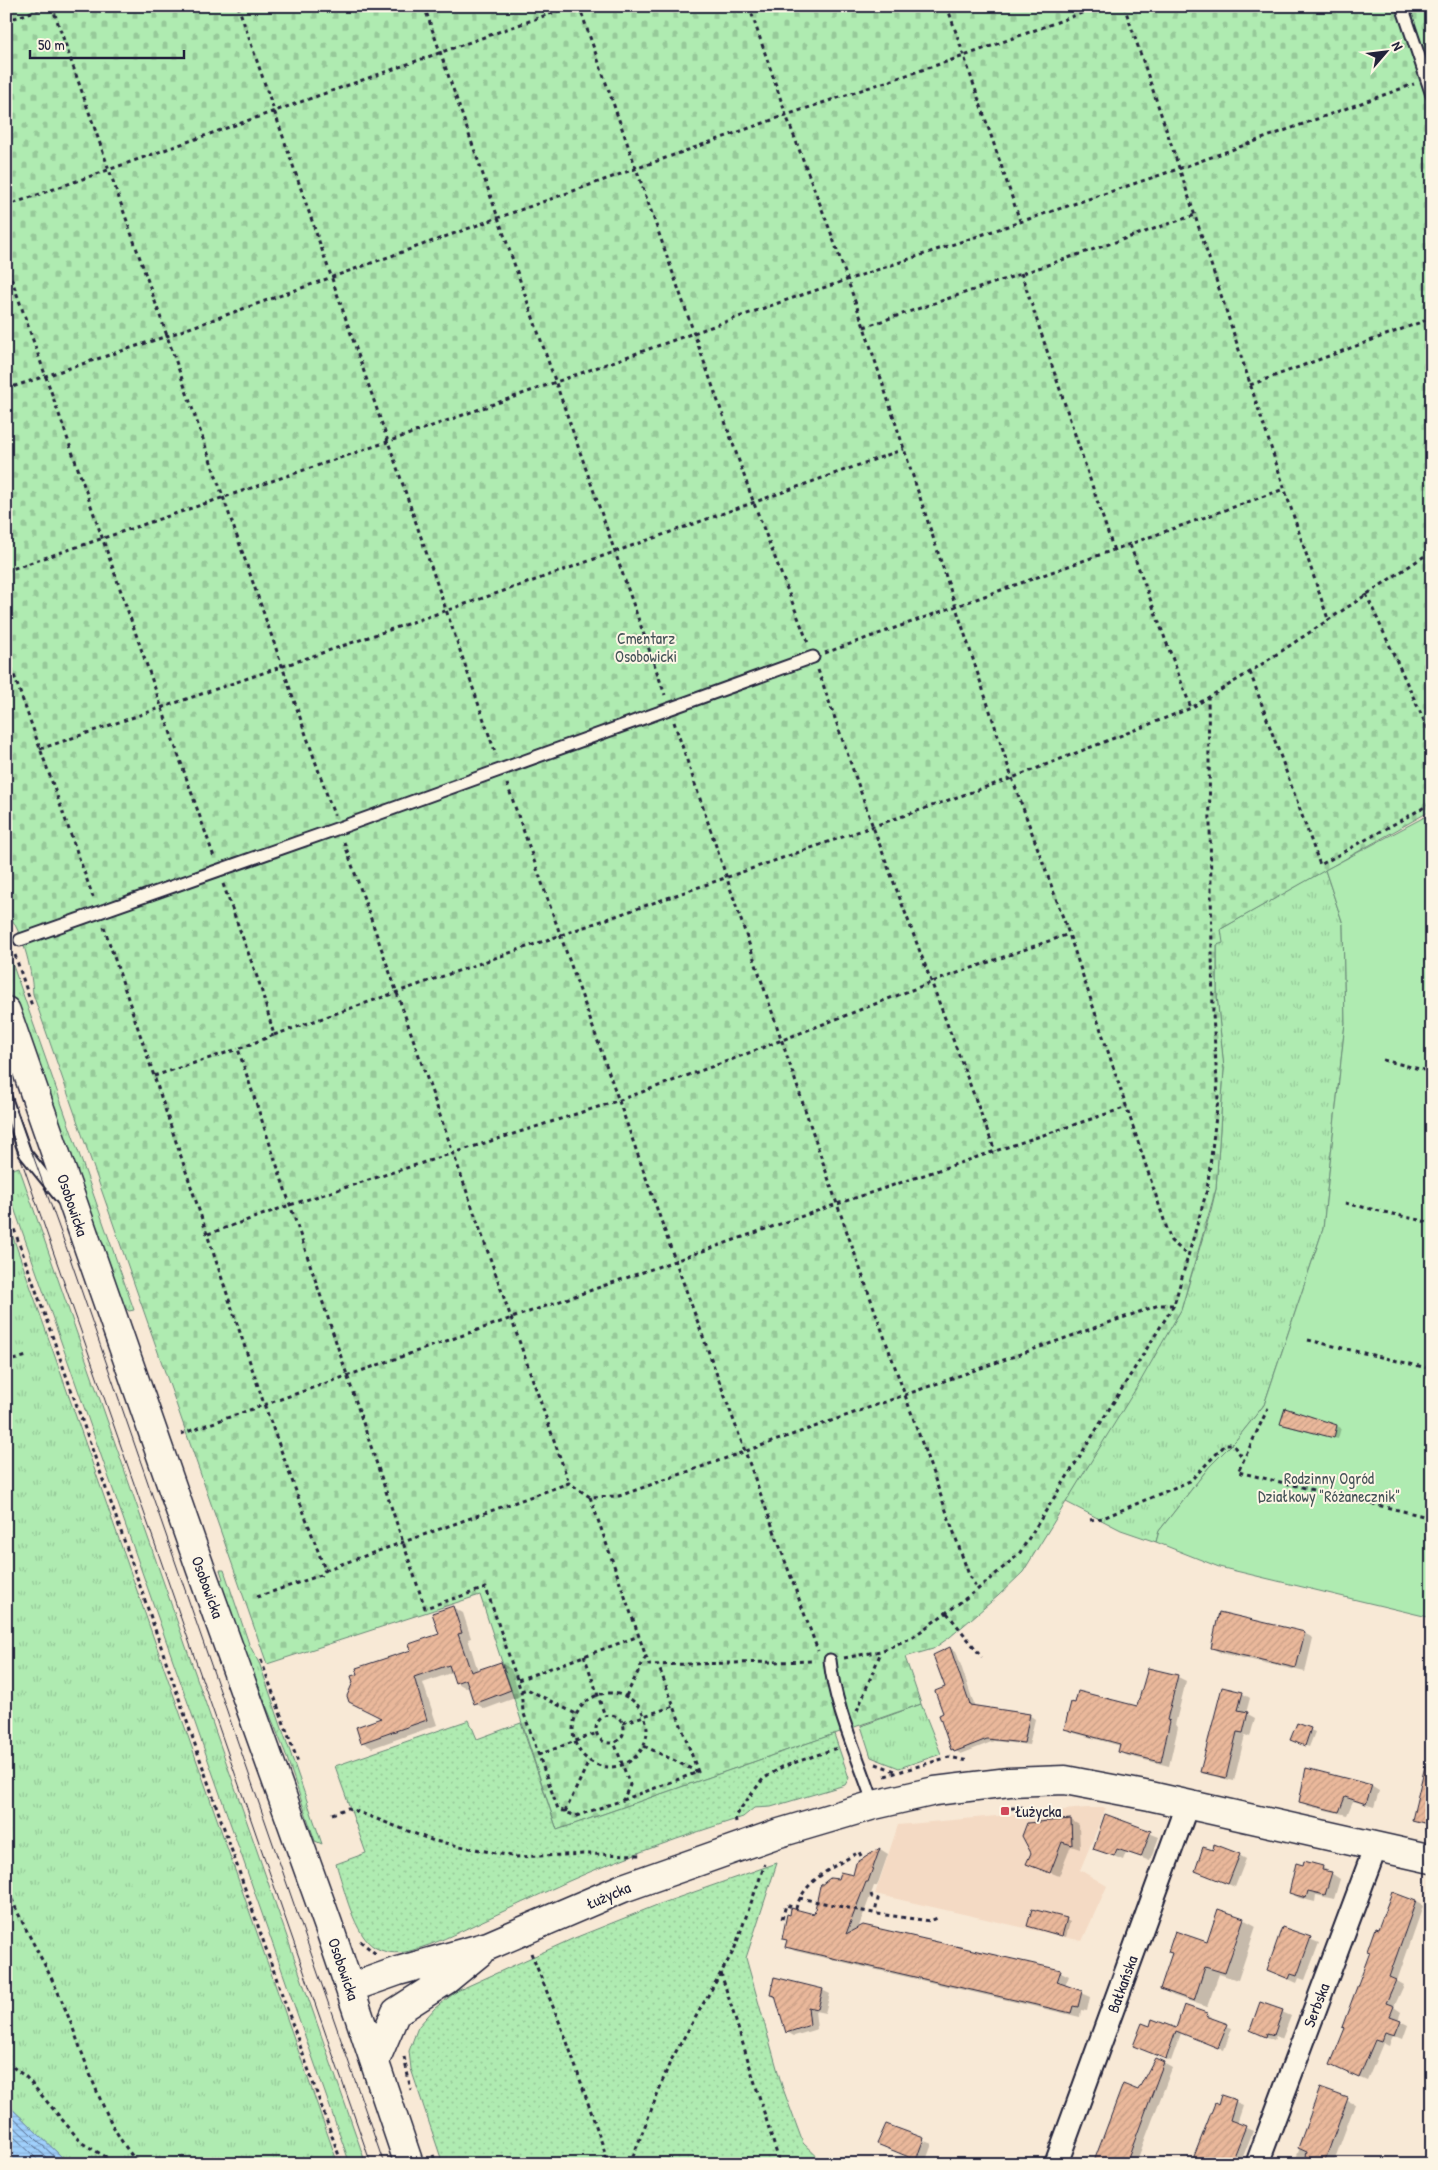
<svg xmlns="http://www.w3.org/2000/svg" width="1438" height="2170" font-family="'Patrick Hand',sans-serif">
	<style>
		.built { fill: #f4dac4 }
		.grass { fill: url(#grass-tufts); stroke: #688676 }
		.cemetery { fill: url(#cemetery-stones); stroke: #688676 }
		.park { fill: url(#park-dots); stroke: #688676 }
		.garden { fill: #afebb1; stroke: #688676 }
		.water { fill: url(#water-rules); stroke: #6e8aaf }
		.shadow { fill: #0003 }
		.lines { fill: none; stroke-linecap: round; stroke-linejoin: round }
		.shore { stroke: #546888; stroke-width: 1 }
		.building { fill: url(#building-hatch); stroke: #22223b }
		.lane-casing { stroke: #22223b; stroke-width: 15 }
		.street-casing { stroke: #22223b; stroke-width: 26 }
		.secondary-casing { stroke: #22223b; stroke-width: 31 }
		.path { stroke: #22223b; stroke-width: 3; stroke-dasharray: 4 4; stroke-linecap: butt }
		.lane { stroke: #fcf5e5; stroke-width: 11 }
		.street { stroke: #fcf5e5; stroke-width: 22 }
		.secondary { stroke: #fcf5e5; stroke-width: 28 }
		.tram { stroke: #22223b; stroke-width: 1 }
		.poi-dot { fill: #d1495b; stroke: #fcf5e5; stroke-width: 2 }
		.labels { text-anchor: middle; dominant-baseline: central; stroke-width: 4; stroke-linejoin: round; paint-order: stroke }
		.park-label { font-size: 16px; fill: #455458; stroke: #fcf5e5 }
		.street-label { font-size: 16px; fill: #22223b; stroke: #fcf5e5 }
		.poi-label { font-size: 16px; fill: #22223b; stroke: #fcf5e5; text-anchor: start }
	</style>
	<defs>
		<pattern id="grass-tufts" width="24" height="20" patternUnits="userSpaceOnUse" patternTransform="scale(1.25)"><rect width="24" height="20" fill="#afebb1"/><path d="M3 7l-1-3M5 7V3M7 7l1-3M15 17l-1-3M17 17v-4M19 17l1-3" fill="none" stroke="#96c999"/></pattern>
		<pattern id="cemetery-stones" width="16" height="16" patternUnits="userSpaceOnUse" patternTransform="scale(1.25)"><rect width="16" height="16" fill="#afebb1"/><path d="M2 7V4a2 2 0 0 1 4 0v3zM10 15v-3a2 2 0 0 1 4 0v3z" fill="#96c999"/></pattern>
		<pattern id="park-dots" width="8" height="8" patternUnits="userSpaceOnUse" patternTransform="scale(1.25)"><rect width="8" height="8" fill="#afebb1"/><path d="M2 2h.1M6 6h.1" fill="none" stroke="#96c999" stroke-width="1.8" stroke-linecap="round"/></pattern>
		<pattern id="water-rules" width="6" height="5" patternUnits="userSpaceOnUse" patternTransform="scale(1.25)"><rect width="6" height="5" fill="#a0d0fc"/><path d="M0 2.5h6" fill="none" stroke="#8ab2d9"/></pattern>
		<pattern id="building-hatch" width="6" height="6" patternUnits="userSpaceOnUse" patternTransform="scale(1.25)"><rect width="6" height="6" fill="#eab89b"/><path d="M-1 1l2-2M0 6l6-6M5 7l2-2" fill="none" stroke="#c89e86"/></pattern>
	</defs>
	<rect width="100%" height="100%" fill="#f8e9d6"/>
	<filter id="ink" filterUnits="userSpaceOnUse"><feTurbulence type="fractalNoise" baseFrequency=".02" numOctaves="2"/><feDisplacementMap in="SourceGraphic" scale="10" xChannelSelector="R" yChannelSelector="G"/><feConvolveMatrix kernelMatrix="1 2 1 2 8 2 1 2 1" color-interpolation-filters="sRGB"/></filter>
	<g filter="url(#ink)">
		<path class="built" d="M1086 1808H1106L1080 1870 1107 1886 1082 1941 875 1894 898 1825Z"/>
		<path class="grass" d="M1325 870 1343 924 1345 1023 1323 1229 1264 1405 1236 1440 1209 1467 1159 1531 1156 1542 1121 1530 1066 1502 1181 1310 1211 1210 1216 1189 1224 1069 1217 995V945L1221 929Z
			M6 957 11 960 134 1310 129 1311 117 1301 6 982Z
			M6 1153 13 1169 19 1167 366 2164H350L6 1185Z
			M6 1217 338 2164H69L6 2103Z
			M220 1570H224L249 1644 260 1665 322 1844 315 1841 285 1752 216 1582 223 1579Z
			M921 1704 941 1754 899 1768 871 1757 861 1726Z"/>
		<path class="cemetery" d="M6 6H1432V810L1221 929 1223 943 1217 945V995L1224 1069 1216 1189 1181 1310 1140 1382 1023 1572 998 1596 950 1637 933 1649 905 1657 921 1704 557 1830 480 1595 267 1664 33 994C31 964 23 934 6 910Z"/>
		<path class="park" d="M469 1720 477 1739 521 1723 557 1830 834 1734 849 1778 845 1785 771 1807 754 1808 743 1817C684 1836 625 1856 569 1881 538 1895 507 1910 476 1924 455 1934 435 1944 413 1950 401 1954 388 1954 376 1948 354 1937 344 1887 336 1864L366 1853 335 1766Z
			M777 1863 746 1958 782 2086 803 2143 825 2164H443L411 2069 409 2051 418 2027 435 2008 457 1991 572 1939 657 1905Z"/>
		<path class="garden" d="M1432 813V1618L1219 1567 1156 1542 1159 1531 1209 1467 1236 1440 1264 1405 1323 1229 1345 1023 1343 924 1325 870Z"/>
		<path class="water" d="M6 2103 69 2164H6Z"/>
		<path class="shadow" d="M1285 1410 1337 1426 1341 1428 1338 1439 1285 1426 1281 1423Z
			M452 1607 463 1613 471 1638 468 1639 478 1671 501 1663 511 1669 520 1696 485 1709 475 1703 470 1687 466 1688 456 1682 453 1672 423 1683 437 1725 372 1748 362 1742 383 1718 413 1651 440 1635Z
			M1304 1633 1313 1638 1305 1672 1221 1653 1212 1648Z
			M950 1648 956 1651 975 1707 1029 1715 1035 1719 1029 1745 994 1741 961 1754 952 1749 944 1713Z
			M1149 1669 1178 1677 1186 1681 1175 1725 1178 1727 1169 1766 1128 1756 1120 1751 1121 1746 1074 1733 1066 1729 1138 1708Z
			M1242 1693 1250 1698 1246 1713 1255 1718 1250 1737 1245 1735 1234 1781 1209 1775 1201 1771Z
			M1298 1725 1315 1732 1309 1747 1295 1742Z
			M1371 1786 1379 1791 1374 1807 1353 1801 1347 1815 1308 1806 1301 1802Z
			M1432 1787V1827L1414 1820Z
			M1106 1816 1159 1837 1150 1861 1126 1852 1123 1860 1094 1848Z
			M1071 1820 1079 1825 1080 1849 1071 1846 1059 1876 1028 1863Z
			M880 1849 888 1854 877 1886H874L858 1929 1061 1972 1069 1976 1065 1986 1090 1997 1087 2011 1081 2010 1080 2017 795 1951 787 1947 788 1941 783 1938 815 1915 839 1881 854 1876 857 1863Z
			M1239 1855 1246 1859 1235 1887 1196 1871Z
			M1322 1867 1340 1879 1334 1899 1316 1895 1315 1902 1299 1898 1290 1893Z
			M1416 1902 1423 1906 1397 1981 1404 1985 1394 2007 1401 2012 1398 2020 1408 2025 1403 2039 1393 2035 1389 2046 1383 2043 1367 2081 1339 2069 1346 2028 1379 1930Z
			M1243 1919 1256 1926 1238 1980 1219 1974 1207 2007 1174 1996 1161 1989 1173 1954 1170 1952 1207 1944Z
			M1066 1920 1070 1922 1066 1937 1028 1926Z
			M1283 1928 1319 1943 1305 1980 1299 1978 1297 1983 1268 1970Z
			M822 1990 830 1994 825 2013 815 2011 817 2029 794 2036 787 2032 777 1998 771 1995Z
			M1185 2006 1207 2014 1212 2017 1211 2020 1232 2028 1224 2050 1181 2033 1171 2061 1140 2048 1151 2027 1176 2030Z
			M1282 2012 1291 2016 1282 2039 1276 2036 1274 2040 1260 2034Z
			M1156 2059 1172 2068 1138 2158 1145 2164H1097Z
			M1321 2090 1355 2104 1333 2164H1294Z
			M1222 2097 1243 2106 1237 2124 1253 2131 1240 2164H1192Z
			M886 2126 932 2144 925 2163 878 2144Z"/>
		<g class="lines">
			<path class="shore" d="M6 2110 62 2164
				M6 2119 53 2164
				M6 2129 42 2164"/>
		</g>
		<path class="building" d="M1285 1408 1337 1425 1334 1438 1280 1424Z
			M453 1606 462 1633 458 1634 471 1672 501 1662 511 1690 474 1704 466 1679 455 1683 449 1665 414 1677 427 1720 361 1743 356 1727 381 1718 349 1702 347 1696 353 1682 351 1676 358 1674 356 1668 411 1650 409 1644 439 1634 432 1613Z
			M1219 1612 1305 1632 1296 1668 1211 1648Z
			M950 1647 970 1705 1030 1714 1024 1743 987 1739 954 1752 953 1749 951 1750 939 1715 943 1713 935 1691 945 1687 933 1655Z
			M1148 1668 1178 1675 1167 1720 1170 1721 1161 1762 1122 1753 1118 1752 1120 1744 1064 1729 1071 1702 1075 1703 1078 1691 1137 1706Z
			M1222 1687 1243 1692 1238 1710 1248 1712 1243 1733 1237 1732 1226 1778 1200 1772Z
			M1297 1723 1311 1728 1305 1746 1290 1740Z
			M1425 1766H1432V1825L1412 1820Z
			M1306 1768 1372 1785 1366 1804 1345 1797 1339 1812 1299 1802Z
			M1105 1814 1151 1831 1141 1857 1117 1849 1114 1856 1093 1849Z
			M1071 1819 1072 1845 1062 1842 1050 1873 1026 1864 1031 1853 1022 1836 1027 1823Z
			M1214 1844 1240 1854 1228 1884 1195 1871 1203 1847 1213 1850Z
			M880 1848 868 1882H866L846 1934 863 1925 1061 1970 1057 1982 1082 1991 1078 2007 1073 2006 1071 2013 785 1947 787 1940 782 1939 787 1914 790 1915 791 1908 814 1914 820 1886 830 1878 838 1879 840 1872 853 1875 856 1863Z
			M1304 1861 1323 1866 1322 1870 1332 1872 1325 1895 1308 1891 1306 1898 1289 1893 1296 1863 1303 1865Z
			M1392 1892 1416 1901 1389 1977 1396 1980 1386 2003 1394 2006 1390 2016 1401 2020 1395 2035 1385 2032 1381 2042 1375 2040 1359 2078 1330 2065 1345 2028 1342 2027 1370 1952 1367 1951 1375 1928 1378 1929Z
			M1032 1909 1067 1918 1062 1936 1027 1926Z
			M1218 1909 1244 1918 1225 1973 1205 1967 1194 2001 1160 1989 1172 1953 1168 1952 1175 1931 1207 1942Z
			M1282 1927 1311 1937 1297 1976 1291 1974 1289 1979 1267 1970Z
			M774 1977 823 1989 818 2009 808 2007 810 2025 786 2033 775 1996 770 1995Z
			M1260 2002 1283 2010 1274 2035 1267 2033 1266 2037 1250 2030Z
			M1184 2005 1207 2013 1206 2016 1228 2024 1218 2048 1176 2031 1166 2059 1133 2046 1142 2023 1150 2026 1152 2019 1176 2028Z
			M1155 2058 1164 2062 1126 2164H1093L1123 2084 1138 2090Z
			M1320 2088 1348 2098 1324 2163 1306 2156 1307 2152 1298 2148Z
			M1221 2095 1236 2100 1230 2120 1246 2126 1231 2164H1191L1215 2103 1218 2105Z
			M886 2124 924 2138 916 2160 877 2144Z"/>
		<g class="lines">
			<g class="lane-casing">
				<path id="lane" d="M1402 6 1432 95
					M20 940 339 828 813 657
					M6 1099 25 1153 62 1199
					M830 1660C835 1710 859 1758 874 1805"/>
			</g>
			<g class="street-casing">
				<path id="street" d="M1056 2164 1187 1805
					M1257 2164 1376 1846"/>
			</g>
			<g class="secondary-casing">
				<path id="secondary" d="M6 1011 201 1570 328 1924 409 2164
					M350 1988 398 1971 488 1946 623 1888 776 1834 874 1805 935 1791 1009 1782 1065 1780 1150 1796 1432 1859
					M375 2061 396 2012 446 1980 479 1953"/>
			</g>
			<path class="path" d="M52 6 334 815
				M238 6 496 755
				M424 6 665 695
				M579 6 753 501 808 643
				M749 6 786 115 831 233 864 327 1012 778 1069 934 1171 1241 1188 1255
				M947 6 1020 221
				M1124 6C1195 210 1259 415 1328 619
				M6 21 49 6
				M6 206 572 6
				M6 263 214 857
				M1021 273 1114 551
				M864 327 1195 215
				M1250 385 1432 318
				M6 389 167 336 786 115 964 56 1101 6
				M1130 545 1191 708
				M6 571 387 442 781 302 1181 168 1414 84
				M1366 594 1432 738
				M6 653 93 897
				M825 653 1284 489
				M818 670 873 827 995 1151
				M1250 672 1320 865 1432 803
				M674 722 837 1204 969 1575 977 1590
				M40 749 530 582 904 449
				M507 784 675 1260 818 1651
				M344 842 569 1483
				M223 884 260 985 274 1035 238 1049 425 1608 486 1588 521 1691 523 1711 558 1809 576 1816 623 1800 630 1785 614 1742
				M1428 887 1432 888
				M104 927 264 1404 325 1570 569 1483 590 1497 619 1496 1159 1305H1174L1207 1190 1218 1100 1213 1014 1208 698
				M15 955 32 1006
				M274 1035 1012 778 1191 708 1250 672 1432 551
				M1383 1060 1432 1072
				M154 1076 238 1049
				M1345 1203 1432 1223
				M6 1207C121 1525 228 1845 342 2164
				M208 1234 290 1205 620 1100 733 1059 932 982 1069 934
				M1308 1340 1432 1369
				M6 1362 27 1356
				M1268 1408 1238 1472 1432 1518
				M181 1434 837 1204 1127 1107
				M590 1497 649 1665 815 1661
				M1090 1520 1103 1518 1190 1481 1226 1444H1232L1244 1459
				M257 1597 321 1575 325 1570
				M947 1613 982 1657
				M584 1655 605 1716
				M844 1658 881 1651 913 1637 977 1590 1019 1554 1174 1305
				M261 1660 299 1765
				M518 1680 639 1636
				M521 1691 527 1689 576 1714
				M573 1730a37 37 0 1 1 74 0a37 37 0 1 1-74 0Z
				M626 1696 646 1656
				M857 1711 881 1652
				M596 1729a14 14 0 1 1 28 0a14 14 0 1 1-28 0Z
				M623 1723 674 1706 658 1665
				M644 1746 698 1772
				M538 1755 597 1733
				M876 1764 898 1772
				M885 1776 949 1757 968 1761
				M623 1800 698 1772 674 1706
				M1003 1809 1026 1807
				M565 1812 589 1761
				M332 1814 348 1808 434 1841 516 1857 586 1854 642 1855
				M736 1822 735 1816 763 1779 782 1767 837 1748
				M6 1884C19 1921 40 1953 56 1988 82 2042 99 2120 139 2164
				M871 1894 872 1897 878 1899 875 1913
				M799 1898 878 1914 930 1921 940 1917
				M782 1919 786 1905 796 1908C805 1879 835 1866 859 1852L862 1858
				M360 1941 376 1954
				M531 1953 565 2036 609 2164
				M721 1973 780 2164
				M404 2057 411 2090
				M6 2062 26 2077 82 2143 118 2164
				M433 2155 436 2164
				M630 2164 670 2062 734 1950 765 1864"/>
			<use href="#lane" class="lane"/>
			<use href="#street" class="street"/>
			<use href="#secondary" class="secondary"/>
			<path class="tram" d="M6 1081 69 1255 384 2164
				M6 1116 371 2164"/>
		</g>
	</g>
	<rect class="poi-dot" x="1000" y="1806" width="10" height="10" rx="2.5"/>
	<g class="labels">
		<g class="park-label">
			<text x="646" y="638">Cmentarz<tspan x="646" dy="18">Osobowicki</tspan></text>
			<text x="1329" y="1478">Rodzinny Ogród<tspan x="1329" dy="18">Działkowy "Różanecznik"</tspan></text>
		</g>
		<g class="street-label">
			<text transform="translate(73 1205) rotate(71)">Osobowicka</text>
			<text transform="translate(208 1587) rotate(70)">Osobowicka</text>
			<text transform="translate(608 1895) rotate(-23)">Łużycka</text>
			<text transform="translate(344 1969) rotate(71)">Osobowicka</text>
			<text transform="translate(1122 1984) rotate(-70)">Bałkańska</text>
			<text transform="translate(1316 2005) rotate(-69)">Serbska</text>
		</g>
		<g class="poi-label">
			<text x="1015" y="1811">Łużycka</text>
		</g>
	</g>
	<rect width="1438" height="2170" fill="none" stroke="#fcf5e5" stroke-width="25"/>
	<rect x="12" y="12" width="1413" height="2145" fill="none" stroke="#22223b" stroke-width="2" filter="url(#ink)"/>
	<g transform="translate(1386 52) rotate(62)" stroke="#fcf5e5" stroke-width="4" paint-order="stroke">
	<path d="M0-4L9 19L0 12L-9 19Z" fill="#22223b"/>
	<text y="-8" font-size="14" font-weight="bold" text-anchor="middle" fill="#22223b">N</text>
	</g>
	<path d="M30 50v8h154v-8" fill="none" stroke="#22223b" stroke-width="2.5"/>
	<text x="38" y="50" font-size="15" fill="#22223b" stroke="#fcf5e5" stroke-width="4" paint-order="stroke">50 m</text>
</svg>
